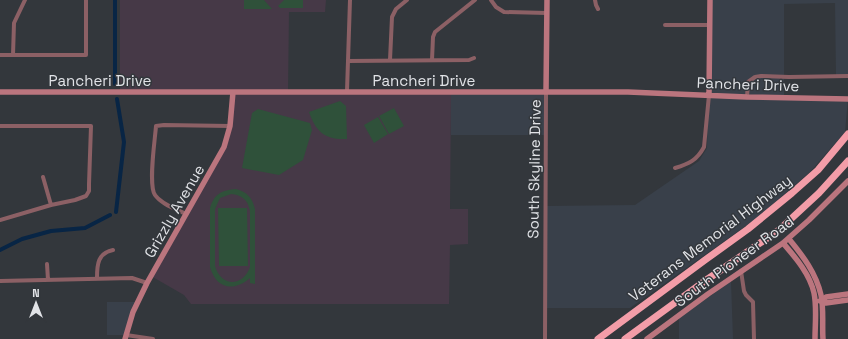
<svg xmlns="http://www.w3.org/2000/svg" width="848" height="339" font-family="'Space Grotesk',sans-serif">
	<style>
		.built { fill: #39404a }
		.education { fill: #463947 }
		.green { fill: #2f513a; fill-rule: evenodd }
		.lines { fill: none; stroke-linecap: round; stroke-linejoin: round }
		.canal { stroke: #082545; stroke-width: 4 }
		.street { stroke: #8c6065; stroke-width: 4 }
		.secondary { stroke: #bb757e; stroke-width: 5.5 }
		.highway { stroke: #f39da8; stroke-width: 7 }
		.labels { text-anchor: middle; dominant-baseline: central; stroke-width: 3; stroke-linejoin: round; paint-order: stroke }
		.street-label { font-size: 15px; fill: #e1e3e7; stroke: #33373c }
	</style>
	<rect width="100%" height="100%" fill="#33373c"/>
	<path class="built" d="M710 0H848V76H836L835 3 784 4V98L848 99 845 132 810 172 754 220 630 308H547V206L635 205 699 161 707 148Z
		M451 92H546L547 135H451Z
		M731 281 733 339H679V318Z
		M107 302H138L126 335H107Z"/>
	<path class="education" d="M120 0H326L325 12H289L288 91 451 92 450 209H468V244L450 245 449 304H191L184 295 151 276 224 147 233 92 120 91Z"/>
	<path class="green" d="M244 0H264L272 9H244Z
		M284 0H303V8H280L278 6Z
		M340 101 346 106 347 139C325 140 316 132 309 112Z
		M394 108 404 126 389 134 379 116Z
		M258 109 310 123 312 130 303 160 279 175 242 168 252 113Z
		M378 117 388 134 374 143 364 125Z
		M236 189C247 192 252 197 255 209V284L250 283V278C234 292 216 289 210 267V208C214 194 222 190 236 189ZM231 194C242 195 248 200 250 211V267C243 287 221 287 215 266V209L220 198Z
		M218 208H247L248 266H219Z"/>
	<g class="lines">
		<path class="canal" d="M115 84V0
			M116 212 124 142 117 99
			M0 250 22 239 51 231 85 228 110 215"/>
		<path class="street" d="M491 0 496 7 504 12 547 13
			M595 0 596 5 598 9
			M665 25H710
			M0 55H86V0
			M13 55 14 23 25 0
			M390 60 392 17 396 9 407 0
			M432 60 433 37 435 32 475 0
			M348 61 469 60 474 58
			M347 91 350 0
			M747 97 748 82 755 77 761 76 789 77 848 76
			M0 126H91L89 184V191L86 196 75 200 51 205 0 220
			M675 168C689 164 697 160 704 147L709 95
			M43 177 51 205
			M186 214C176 209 161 204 155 195 148 185 155 140 156 126L164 125 230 126
			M47 264 48 280
			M741 271 744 291 746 295 753 302 754 339
			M97 278C97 264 98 253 113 250
			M0 281 132 278 147 283
			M126 335 153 339
			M545 339 546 92"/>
		<path class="secondary" d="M0 92H628L747 97 848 99
			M546 92 547 0
			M709 95 710 0
			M789 239C803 256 816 273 821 295 824 309 822 325 823 339
			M783 243C795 257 810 274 814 293 817 307 815 324 815 339
			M824 300 826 297 848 294
			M820 301 824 300 826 303 848 300
			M125 339 133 312 147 283 224 147 230 126 233 92
			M647 339 708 294 783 243 809 220 848 181"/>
		<path class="highway" d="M598 339 705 260 748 229 792 193 818 170 848 134
			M625 339 702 283 779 230 819 193 848 161"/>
	</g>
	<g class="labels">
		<g class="street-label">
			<text x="100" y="80">Pancheri Drive</text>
			<text x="424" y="80">Pancheri Drive</text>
			<text transform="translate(748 84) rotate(2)">Pancheri Drive</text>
			<text transform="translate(534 169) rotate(-89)">South Skyline Drive</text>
			<text transform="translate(174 211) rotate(-60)">Grizzly Avenue</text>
			<text transform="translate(710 238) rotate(-37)">Veterans Memorial Highway</text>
			<text transform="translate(734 261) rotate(-36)">South Pioneer Road</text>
		</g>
	</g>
	<g transform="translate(36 303)" stroke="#33373c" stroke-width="3" paint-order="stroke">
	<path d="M0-3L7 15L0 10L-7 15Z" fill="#e1e3e7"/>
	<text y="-6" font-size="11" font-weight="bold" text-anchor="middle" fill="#e1e3e7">N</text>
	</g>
</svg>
